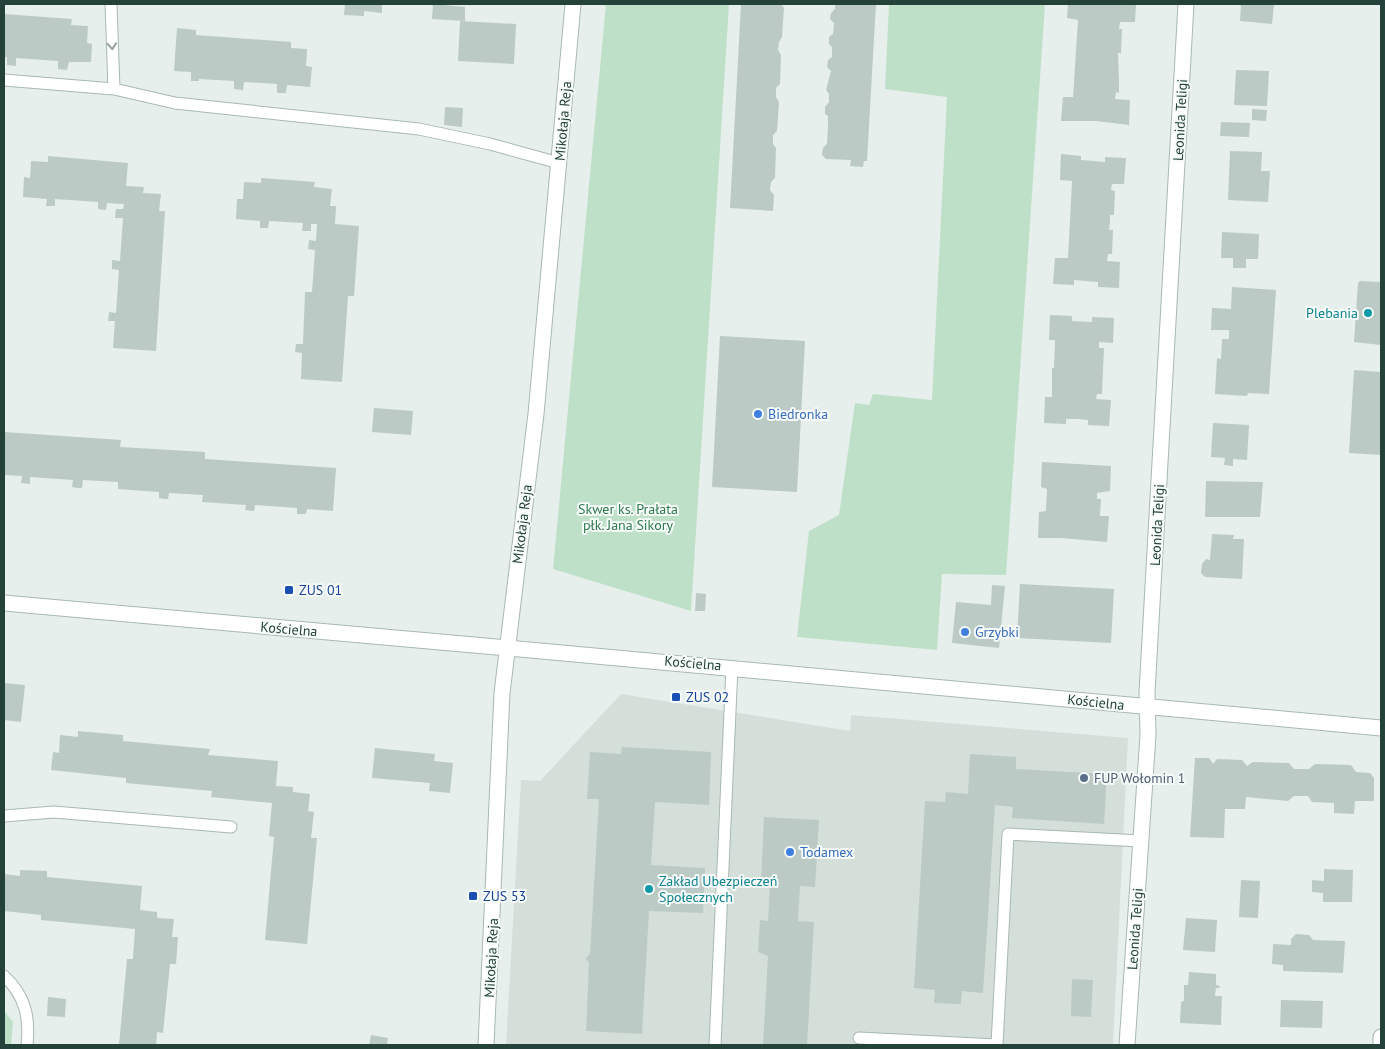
<svg xmlns="http://www.w3.org/2000/svg" width="1385" height="1049" font-family="'PT Sans',sans-serif">
	<style>
		.built { fill: #d4dfda }
		.green { fill: #bfe0c8 }
		.building { fill: #bbcac4 }
		.lines { fill: none; stroke-linecap: round; stroke-linejoin: round }
		.lane-casing { stroke: #a8b8b2; stroke-width: 13 }
		.street-casing { stroke: #a8b8b2; stroke-width: 17 }
		.lane { stroke: #fff; stroke-width: 11 }
		.street { stroke: #fff; stroke-width: 15 }
		.oneway { stroke: #92a09c }
		.culture-dot { fill: #0f9aa8; stroke: #f7fbf9; stroke-width: 2 }
		.shop-dot { fill: #3f7fe0; stroke: #f7fbf9; stroke-width: 2 }
		.transit-dot { fill: #1a4fb4; stroke: #f7fbf9; stroke-width: 2 }
		.service-dot { fill: #5c6f8a; stroke: #f7fbf9; stroke-width: 2 }
		.labels { text-anchor: middle; dominant-baseline: central; stroke-width: 4; stroke-linejoin: round; paint-order: stroke }
		.street-label { font-size: 14px; fill: #24423a; stroke: #f7fbf9 }
		.culture-label { font-size: 14px; fill: #0d838f; stroke: #f7fbf9; text-anchor: end }
		.shop-label { font-size: 14px; fill: #366cbe; stroke: #f7fbf9; text-anchor: start }
		.park-label { font-size: 14px; fill: #2d7a4b; stroke: #f7fbf9 }
		.transit-label { font-size: 14px; fill: #164399; stroke: #f7fbf9; text-anchor: start }
		.service-label { font-size: 14px; fill: #4e5e75; stroke: #f7fbf9; text-anchor: start }
	</style>
	<rect width="100%" height="100%" fill="#e6efeb"/>
	<path class="built" d="M621 694 850 731 851 715 1128 738 1113 1045H506L521 780 540 781Z"/>
	<path class="green" d="M606 4H729L691 611 553 569Z
		M889 4H1045L1006 575 942 574 937 650 797 637 809 531 839 515 855 403 869 405 873 394 932 400 947 97 885 89Z
		M4 1011 13 1022 11 1045H4Z"/>
	<path class="building" d="M345 4H382V13L364 11V16L344 15Z
		M433 4 465 7V21L432 19Z
		M741 4H781L784 8 782 37 779 42 778 50 781 55 780 84 776 88V97L779 102 777 131 773 135V144L776 148 775 178 771 182 770 190 774 195 773 211 730 208Z
		M835 4H876L867 161H864L863 167 850 166 851 160 826 159 822 155 823 148 827 144 828 126V116L825 114V107L829 102V94L826 90 831 71 827 67 828 60 832 57V47L829 44V37L833 34 834 23 830 19 831 13 835 9Z
		M1068 4H1136L1135 22H1120L1119 29H1122L1121 53H1118L1119 80V93L1116 92 1115 99 1130 100 1129 125 1096 121H1061L1063 97H1073L1078 20 1067 18Z
		M1241 4H1274L1272 24 1240 21Z
		M4 14 72 19 71 25 88 26 87 43 92 44 91 62H69L67 70 58 69V61L16 58V66L7 65V57H4Z
		M460 21 516 24 514 64 458 61Z
		M177 28 196 30V35L291 42V48L307 49 306 66 312 67 310 87 287 85 286 93H277V84L244 82 243 90 234 89V81L199 79V81H191V72L174 71Z
		M1236 70 1269 71 1267 106 1234 105Z
		M445 107 463 108 462 127 444 125Z
		M1252 109 1267 110 1266 121 1252 120Z
		M1221 122 1250 123 1249 137 1220 136Z
		M1230 151 1262 152 1261 171H1270L1268 202 1228 200Z
		M1061 154 1081 156V160L1094 161 1105 162V157L1126 158 1124 184H1112L1111 190 1115 191 1114 215H1110V221L1109 230H1113L1112 254H1108L1107 261 1120 262 1119 288 1098 287V282L1074 280V285L1053 284 1055 258H1068L1070 221 1072 181 1060 180Z
		M48 156 128 163 126 186 144 187 143 193 161 194 159 211H165L156 351 113 348 115 321H108L109 312 116 313 119 270 112 269V260L120 261 123 218H115L116 209H123L124 204 107 203 106 210 98 209V202L55 199V206H46L47 199 23 197 24 177 30 178 31 161 48 162Z
		M261 178 315 182 314 187 332 189 330 206H336L335 224 359 226 354 296H348L342 382 301 379 302 353 295 352 296 344H303L305 292H312L315 250 308 249 309 240 316 241 317 224H311V231H302L303 223 269 221 268 228H260V221L236 219 237 199H243L244 182 261 183Z
		M1222 232 1259 234 1258 259H1246V268H1233V258H1221Z
		M1360 281 1381 282V345L1354 342 1358 283Z
		M1232 287 1276 290 1269 394 1248 393 1247 396 1215 394 1217 358 1221 359 1222 339H1229V330H1211L1212 308 1231 309Z
		M1050 315 1072 316V321L1092 322V317L1114 318 1113 343 1099 342V348H1104L1103 370 1102 394H1097L1096 399 1111 400 1109 426 1088 425V420L1077 419H1066V424L1044 423 1045 397H1052V368H1054L1055 340H1049Z
		M720 336 805 341 797 492 712 487Z
		M1354 370 1381 372V455L1349 453Z
		M374 408 413 411 411 435 372 432Z
		M1213 423 1249 425 1247 460 1233 459V466L1224 465 1225 458 1211 457Z
		M4 432 121 440 120 447 205 452V459L336 468 333 511 307 509 306 514H297V508L255 505 254 511 245 510 246 505 202 502 203 495 169 493 168 499H164L159 498V492L118 489V482L83 480 82 488H77L72 487 73 480 30 477V484L21 483 22 476 4 475Z
		M1042 462 1111 466 1110 491 1097 493V499H1101L1100 516H1109L1107 542 1061 538H1038L1039 512 1046 511 1047 489 1041 487Z
		M1206 481 1263 482 1260 517H1205Z
		M1212 534 1234 535 1233 539H1244L1242 579 1205 577 1201 573 1202 564 1206 559 1210 560Z
		M1020 584 1114 589 1111 643 1017 638Z
		M992 585 1005 586 999 648 952 643 956 602 991 605Z
		M696 593 706 594 705 611H695Z
		M4 683 25 685 21 722 4 720Z
		M78 731 123 735V741L210 749 208 755 278 761 276 786 293 787V792L310 794 308 811 314 812 311 838H317L307 944 265 940 274 837 269 836 272 803 211 797 212 791 126 783V778L51 770 53 752 59 753 60 735 78 737Z
		M622 747 711 752 709 805 655 802 651 865 705 868 703 913 649 911 642 1034 586 1031 589 963 586 958 590 954 599 799H587L590 752 621 754Z
		M375 748 435 754 434 761 453 763 450 793 429 791 430 783 372 778Z
		M970 754 1016 757V769L1107 774 1104 824 1012 818 1013 807 995 805 983 993 962 991 961 1004 934 1003 935 990 914 988 925 801 945 802 946 792 968 794Z
		M1195 758H1209L1213 764 1217 759 1242 760 1247 766 1253 762 1289 763 1294 769H1309L1315 764 1351 765 1356 772 1370 773 1374 778V801H1355L1354 814 1334 813V803L1312 802 1308 796H1294L1288 801 1246 797 1245 809H1225L1224 838 1190 837Z
		M764 817 819 820 815 887 800 886 798 921 814 922 807 1045H763L768 956 758 952 760 920 768 921 770 885 761 884Z
		M1324 869 1353 870 1352 902H1323V893L1312 892V880L1324 881Z
		M20 870 47 871V877L142 886 140 910 157 912V918L174 919 172 937H178L176 964H170L163 1033 157 1032 156 1045H119L127 959H133L135 929 41 920V915L4 911V874L20 876Z
		M1241 880 1260 881 1258 918 1239 917Z
		M1186 918 1217 920 1215 952 1183 950Z
		M1296 934 1309 935 1313 940 1345 941 1343 973 1283 971V965L1272 964 1273 944 1291 945V939Z
		M1189 972 1216 974V985L1220 986 1219 988H1216L1215 996H1222L1221 1025 1180 1023 1181 1002 1184 1001V985H1188Z
		M1072 979 1093 980 1091 1017 1071 1016Z
		M48 997 66 999 65 1017 47 1016Z
		M1281 1000 1323 1001 1322 1028 1280 1027Z
		M371 1035 388 1038 387 1045H369Z"/>
	<g class="lines">
		<g class="lane-casing">
			<path id="lane" d="M111 4 114 89
				M4 80 114 89 175 103 419 129 490 144 559 163
				M4 816 54 812 231 827
				M4 976C25 995 30 1017 27 1045
				M859 1038 996 1045
				M715 1045 732 667
				M997 1045 1008 834 1141 841"/>
		</g>
		<g class="street-casing">
			<path id="street" d="M4 603C463 645 922 683 1381 728
				M486 1045 502 693 536 414 573 4
				M1127 1045 1148 735 1147 692 1186 4
				M1381 1045V1037"/>
		</g>
		<use href="#lane" class="lane"/>
		<use href="#street" class="street"/>
	</g>
	<defs><path id="oneway-chevron" d="M-2-3.5L2.5 0L-2 3.5" fill="none" stroke-width="1.6" stroke-linecap="round" stroke-linejoin="round" transform="scale(1.25)"/></defs>
	<use class="oneway" href="#oneway-chevron" transform="translate(112 46) rotate(86)"/>
	<g class="culture-dot">
		<circle cx="1368" cy="313" r="5"/>
		<circle cx="649" cy="889" r="5"/>
	</g>
	<g class="shop-dot">
		<circle cx="758" cy="414" r="5"/>
		<circle cx="965" cy="632" r="5"/>
		<circle cx="790" cy="852" r="5"/>
	</g>
	<g class="transit-dot">
		<rect x="284" y="585" width="10" height="10" rx="2.5"/>
		<rect x="671" y="692" width="10" height="10" rx="2.5"/>
		<rect x="468" y="891" width="10" height="10" rx="2.5"/>
	</g>
	<circle class="service-dot" cx="1084" cy="778" r="5"/>
	<g class="labels">
		<g class="street-label">
			<text transform="translate(1180 120) rotate(-87)">Leonida Teligi</text>
			<text transform="translate(563 121) rotate(-85)">Mikołaja Reja</text>
			<text transform="translate(522 524) rotate(-83)">Mikołaja Reja</text>
			<text transform="translate(1157 525) rotate(-87)">Leonida Teligi</text>
			<text transform="translate(289 629) rotate(5)">Kościelna</text>
			<text transform="translate(693 663) rotate(5)">Kościelna</text>
			<text transform="translate(1096 702) rotate(6)">Kościelna</text>
			<text transform="translate(1135 929) rotate(-86)">Leonida Teligi</text>
			<text transform="translate(491 958) rotate(-87)">Mikołaja Reja</text>
		</g>
		<g class="culture-label">
			<text x="1358" y="313">Plebania</text>
			<text x="659" y="881" text-anchor="start">Zakład Ubezpieczeń<tspan x="659" dy="16">Społecznych</tspan></text>
		</g>
		<g class="shop-label">
			<text x="768" y="414">Biedronka</text>
			<text x="975" y="632">Grzybki</text>
			<text x="800" y="852">Todamex</text>
		</g>
		<g class="park-label">
			<text x="628" y="509">Skwer ks. Prałata<tspan x="628" dy="16">płk. Jana Sikory</tspan></text>
		</g>
		<g class="transit-label">
			<text x="299" y="590">ZUS 01</text>
			<text x="686" y="697">ZUS 02</text>
			<text x="483" y="896">ZUS 53</text>
		</g>
		<g class="service-label">
			<text x="1094" y="778">FUP Wołomin 1</text>
		</g>
	</g>
	<rect width="1385" height="1049" fill="none" stroke="#24423a" stroke-width="10"/>
</svg>
